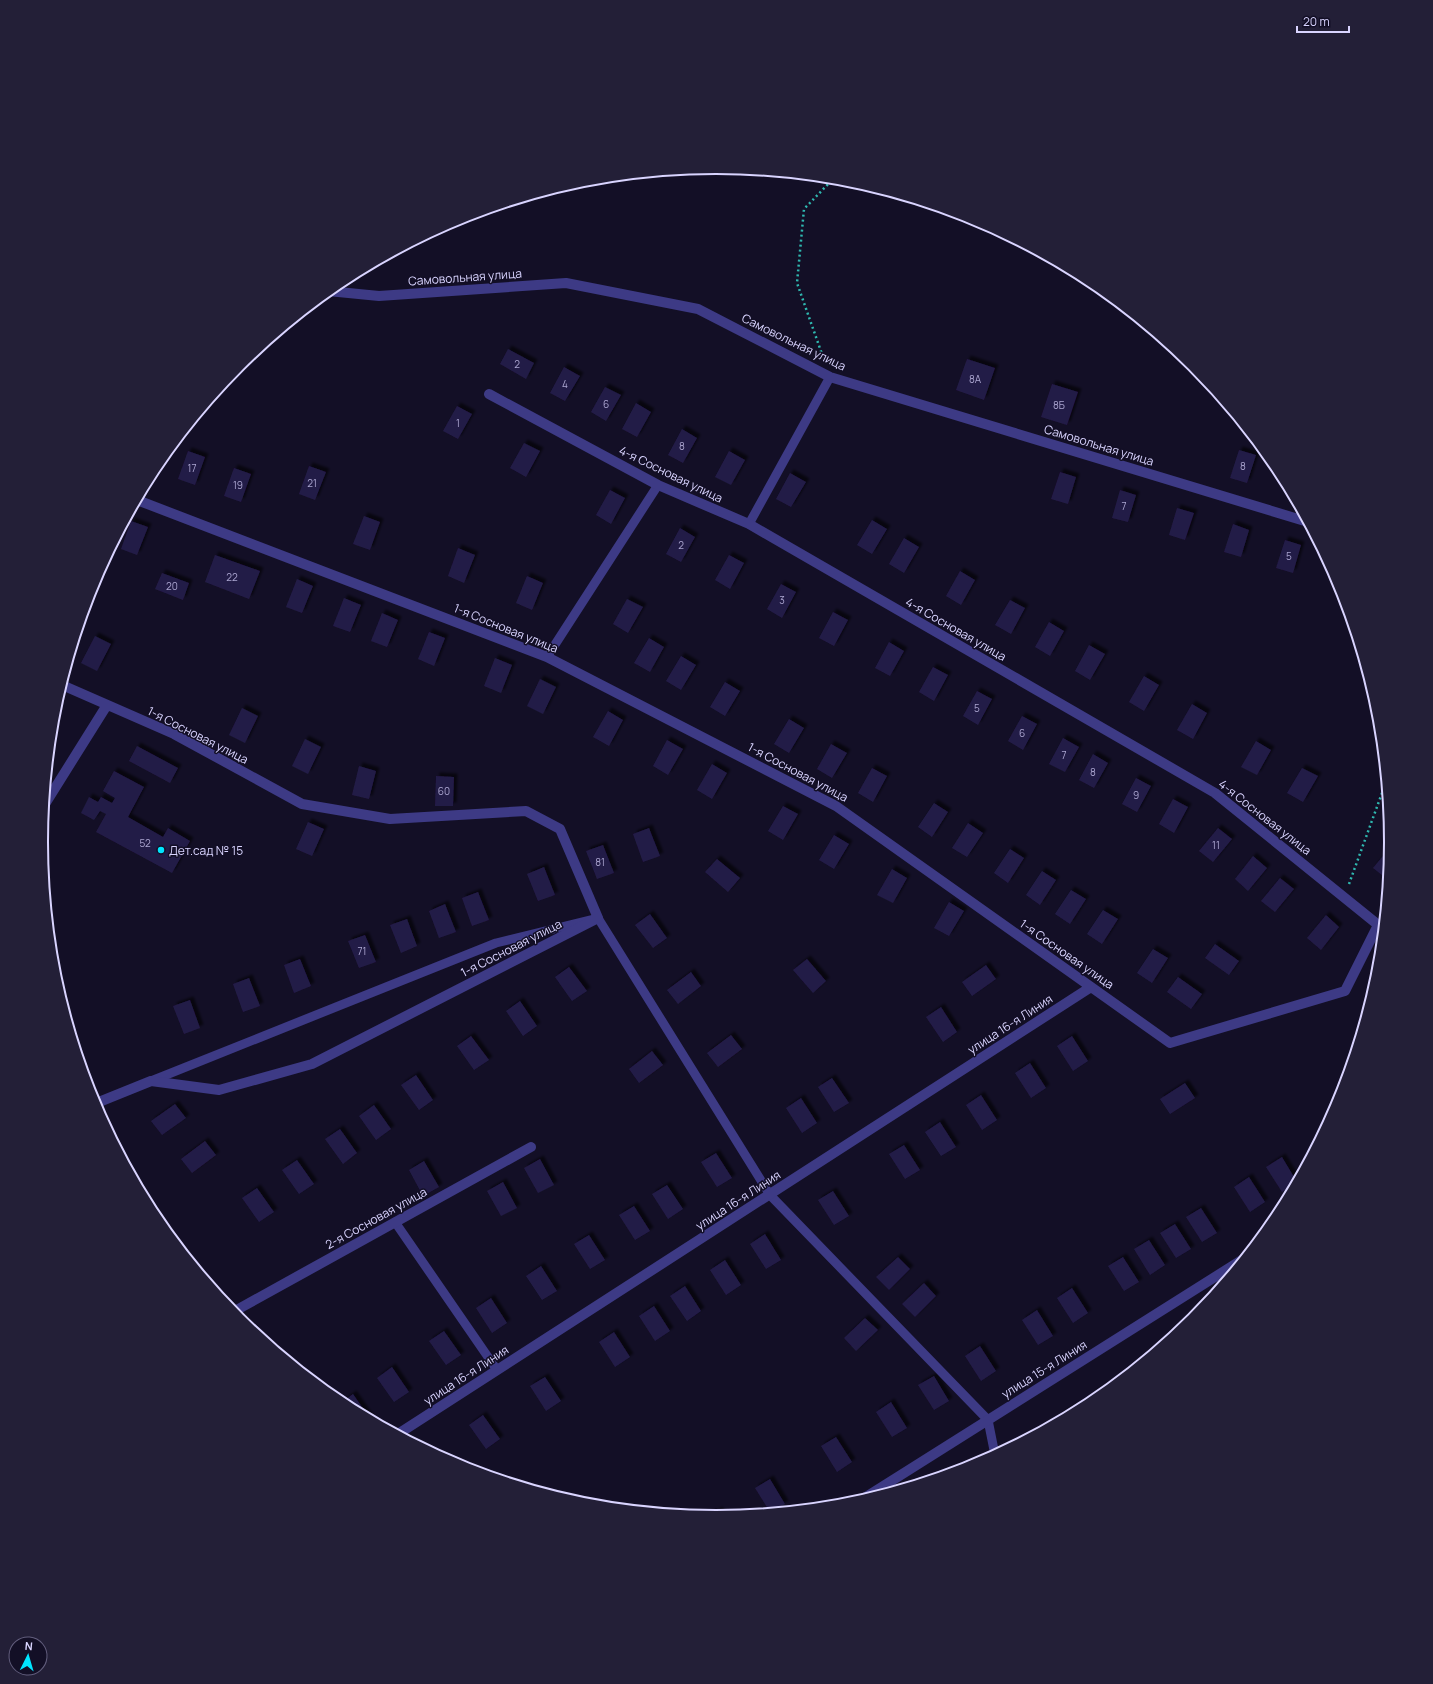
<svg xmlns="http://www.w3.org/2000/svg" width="1433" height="1684" font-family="Manrope,sans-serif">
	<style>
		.building { fill: #241b47; filter: url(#shadow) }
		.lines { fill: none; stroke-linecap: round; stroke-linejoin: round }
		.path { stroke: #2fb8b0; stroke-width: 2.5; stroke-dasharray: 2 3; stroke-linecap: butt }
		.lane { stroke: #3d3a85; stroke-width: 9 }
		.street { stroke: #3d3a85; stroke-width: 10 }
		.poi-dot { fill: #00e5ff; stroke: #130f26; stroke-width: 1.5 }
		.labels { text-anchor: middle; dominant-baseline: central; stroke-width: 3; stroke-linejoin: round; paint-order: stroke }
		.number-label { font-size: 10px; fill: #aca6d1 }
		.street-label { font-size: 12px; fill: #d9d4ff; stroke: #130f26 }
		.poi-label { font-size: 12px; fill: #d9d4ff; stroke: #130f26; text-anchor: start }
		.rim { fill: none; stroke: #d9d4ff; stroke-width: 2 }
	</style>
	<defs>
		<filter id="shadow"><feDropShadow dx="3.5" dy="-3.5" stdDeviation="1" flood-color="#0009"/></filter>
	</defs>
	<rect width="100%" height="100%" fill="#130f26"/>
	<path class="building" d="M508 349 534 363 526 379 500 364Z
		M967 359 995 368 984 400 956 390Z
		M564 367 580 376 565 401 550 393Z
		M1052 384 1078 392 1067 425 1041 417Z
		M605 387 621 395 606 421 591 412Z
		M636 403 651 412 637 437 622 429Z
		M457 406 472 414 458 439 443 431Z
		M682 429 697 438 683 463 668 455Z
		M524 443 540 451 526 477 510 468Z
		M1239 450 1256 455 1247 483 1230 478Z
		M188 451 205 457 195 485 178 479Z
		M729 451 745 460 731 485 715 477Z
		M309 466 326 472 315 500 299 494Z
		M234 468 251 474 241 502 224 496Z
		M1060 472 1076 477 1068 504 1051 499Z
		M790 473 806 482 791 507 776 499Z
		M610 490 625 498 611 524 596 515Z
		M1120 490 1136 495 1128 522 1112 518Z
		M1177 508 1194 513 1185 540 1169 535Z
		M364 516 380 522 370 550 353 544Z
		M872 520 887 529 872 554 857 545Z
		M131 521 148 527 137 555 121 549Z
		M1233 524 1249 530 1241 557 1224 552Z
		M680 528 695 537 681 562 666 554Z
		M904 538 919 547 904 573 889 564Z
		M1285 540 1301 545 1293 573 1276 568Z
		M458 548 475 555 464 583 448 576Z
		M215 555 260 571 249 599 205 582Z
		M729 555 744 563 730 589 715 580Z
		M960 571 975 580 961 605 946 596Z
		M162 573 189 583 183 600 155 589Z
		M527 576 543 583 532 610 516 603Z
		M297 579 313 586 302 613 286 607Z
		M781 584 796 592 782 618 767 609Z
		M344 598 361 605 350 632 333 626Z
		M627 599 643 607 628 633 613 624Z
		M1010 600 1025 608 1011 634 995 625Z
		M833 612 848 620 834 646 819 638Z
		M382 613 398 620 387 647 371 641Z
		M1049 622 1064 631 1050 656 1035 647Z
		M429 632 445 638 434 666 418 659Z
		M95 636 111 644 97 671 81 663Z
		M649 638 664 647 650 672 634 663Z
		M889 642 904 651 890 676 875 668Z
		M1089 645 1105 654 1090 680 1075 671Z
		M681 656 696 665 681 690 666 681Z
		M495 658 512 665 501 693 484 686Z
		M933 667 948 675 934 701 919 692Z
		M1144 676 1159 685 1144 711 1129 702Z
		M540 679 556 687 543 714 527 706Z
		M725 682 740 691 725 716 710 707Z
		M977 691 992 699 978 725 963 716Z
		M1192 704 1207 713 1193 739 1177 730Z
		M242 708 258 716 245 743 229 735Z
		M608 711 623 720 609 746 593 737Z
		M1022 716 1037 724 1023 750 1008 741Z
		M789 719 804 728 789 753 774 744Z
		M1063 738 1079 747 1065 772 1049 764Z
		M305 739 321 747 308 774 292 766Z
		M667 740 683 749 668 775 653 766Z
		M1256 741 1271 750 1257 775 1241 767Z
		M831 744 847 753 832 778 817 769Z
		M137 746 178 768 170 783 129 761Z
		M1093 754 1108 763 1094 788 1079 780Z
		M712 764 727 773 712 799 697 790Z
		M359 766 376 771 369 799 352 795Z
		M872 768 887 776 873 802 858 793Z
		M1302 768 1318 776 1303 802 1287 793Z
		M114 771 144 787 128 817 163 837 168 828 190 841 172 873 96 832 106 814 100 811 94 820 81 813 89 797 98 802 101 797 112 803 115 798 103 791Z
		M436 776 454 777 453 806H435Z
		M1136 778 1151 786 1137 812 1122 804Z
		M1173 799 1188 807 1174 833 1159 824Z
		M934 803 948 812 932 837 918 827Z
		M783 806 798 814 783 840 768 831Z
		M308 822 324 829 312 856 296 849Z
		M968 823 983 833 967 857 952 848Z
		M649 828 660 856 643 862 633 834Z
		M1218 828 1232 839 1213 862 1199 851Z
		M834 835 849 844 834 869 819 860Z
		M603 845 614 873 597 879 586 851Z
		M1392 845 1389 877 1387 879 1373 868Z
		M1010 849 1024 858 1008 883 994 873Z
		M1253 856 1267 868 1248 891 1235 879Z
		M717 859 740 878 728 892 705 872Z
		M544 867 555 895 538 901 527 874Z
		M892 869 907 878 893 903 877 895Z
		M1042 871 1056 880 1040 905 1026 895Z
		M1280 878 1294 889 1275 912 1261 901Z
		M1071 890 1086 899 1070 924 1055 914Z
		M478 892 489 920 472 926 462 898Z
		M949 902 964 911 949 936 934 928Z
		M445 904 456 932 439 938 429 911Z
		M1103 910 1118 919 1102 944 1087 934Z
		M650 914 667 938 653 948 635 925Z
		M1326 915 1339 927 1321 950 1307 938Z
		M407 919 417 946 401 953 390 925Z
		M365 935 376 962 359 968 348 941Z
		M1215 944 1239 961 1229 975 1205 958Z
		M1153 949 1168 958 1152 983 1137 973Z
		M300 959 311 986 294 993 284 965Z
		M807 959 826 981 813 993 793 970Z
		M986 965 996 979 972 996 962 982Z
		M569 967 587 991 572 1001 555 977Z
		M691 972 701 986 678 1004 667 990Z
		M1178 977 1202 994 1191 1009 1167 992Z
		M249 978 260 1006 243 1012 233 984Z
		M190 1000 200 1028 184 1034 173 1006Z
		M520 1001 537 1026 523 1036 506 1011Z
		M941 1007 957 1032 943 1042 926 1017Z
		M731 1035 742 1049 718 1067 707 1053Z
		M471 1036 489 1060 474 1070 457 1046Z
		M1072 1036 1088 1061 1073 1071 1057 1046Z
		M652 1051 663 1065 639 1083 629 1069Z
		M1030 1063 1046 1088 1031 1098 1015 1073Z
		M416 1075 433 1100 419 1110 401 1085Z
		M832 1078 849 1103 834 1112 818 1087Z
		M1185 1083 1195 1098 1170 1114 1160 1099Z
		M981 1095 997 1120 982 1130 966 1105Z
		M801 1098 817 1123 802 1133 786 1108Z
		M175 1104 186 1118 162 1135 151 1121Z
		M374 1105 391 1129 376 1140 359 1116Z
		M940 1122 956 1147 941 1156 925 1132Z
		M340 1129 357 1153 343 1164 325 1139Z
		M1325 1130 1320 1140 1316 1135Z
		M205 1141 216 1155 192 1173 181 1159Z
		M904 1145 920 1170 905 1179 889 1154Z
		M716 1153 732 1178 717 1187 701 1162Z
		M1282 1157 1297 1182 1282 1192 1266 1167Z
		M540 1159 554 1185 538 1193 524 1168Z
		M297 1160 314 1184 299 1194 282 1170Z
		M424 1161 439 1187 423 1196 409 1170Z
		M1249 1177 1265 1202 1250 1212 1234 1187Z
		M503 1182 517 1208 501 1216 487 1191Z
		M667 1185 683 1209 668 1219 652 1194Z
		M257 1188 274 1212 259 1222 242 1198Z
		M833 1191 849 1216 834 1225 818 1200Z
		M634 1206 650 1231 635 1240 619 1215Z
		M1201 1208 1217 1233 1202 1242 1186 1217Z
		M1175 1224 1191 1249 1176 1258 1160 1233Z
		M765 1234 781 1260 766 1269 750 1244Z
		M589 1235 605 1260 590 1269 574 1244Z
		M1149 1240 1165 1265 1150 1275 1134 1249Z
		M898 1257 910 1269 889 1290 876 1277Z
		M1123 1257 1139 1282 1124 1291 1108 1266Z
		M725 1260 741 1285 726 1295 710 1270Z
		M541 1266 557 1291 542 1300 526 1276Z
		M924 1283 936 1296 915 1317 902 1304Z
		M685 1286 701 1311 687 1321 670 1296Z
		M1072 1288 1088 1313 1073 1323 1057 1298Z
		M491 1298 507 1323 492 1333 476 1308Z
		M654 1306 670 1331 655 1341 639 1316Z
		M1037 1310 1053 1336 1038 1345 1022 1320Z
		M865 1318 878 1330 856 1351 844 1338Z
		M444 1331 461 1355 446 1365 429 1341Z
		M614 1332 630 1357 615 1367 599 1342Z
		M980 1346 996 1371 981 1381 965 1356Z
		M392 1367 409 1392 394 1402 377 1378Z
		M934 1376 949 1401 934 1410 918 1385Z
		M545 1377 561 1401 546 1411 530 1386Z
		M1108 1385 1110 1389 1096 1400 1092 1394Z
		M353 1394 371 1420 341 1403Z
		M891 1402 907 1428 892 1437 876 1412Z
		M1074 1406 1077 1412 1061 1420 1059 1416Z
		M483 1415 500 1439 486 1449 469 1425Z
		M1029 1434 1030 1437 1014 1445 1013 1444Z
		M836 1437 852 1462 837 1472 821 1446Z
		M770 1479 785 1504 770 1512 755 1488Z
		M719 1510 723 1517H709Z"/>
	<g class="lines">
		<path class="path" d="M823 357 797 283 804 209 834 178
			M1349 884 1386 782"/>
		<path class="lane" d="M749 524 830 377
			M547 657 658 485
			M151 1081 496 943 598 918 770 1195 988 1420 995 1455
			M395 1222 497 1370"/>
		<path class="street" d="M328 291 379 296 566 283 698 309 830 377 1308 522
			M489 394 658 485 749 524 1215 793 1382 928
			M137 500 547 657 836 806 1170 1043 1345 991 1378 925
			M62 685 174 734 302 804 390 819 526 811 560 829 598 918 312 1064 219 1090 151 1081 94 1104
			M45 804 107 705
			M233 1312 531 1147
			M398 1434 1091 987
			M858 1502 1245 1258"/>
	</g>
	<circle class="poi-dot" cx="161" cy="850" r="4"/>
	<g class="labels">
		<g class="number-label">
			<text x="517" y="364">2</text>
			<text x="975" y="379">8А</text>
			<text x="565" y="384">4</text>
			<text x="606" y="404">6</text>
			<text x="1059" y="405">8Б</text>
			<text x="458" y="423">1</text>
			<text x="682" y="446">8</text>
			<text x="1243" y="466">8</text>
			<text x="192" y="468">17</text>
			<text x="312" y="483">21</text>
			<text x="238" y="485">19</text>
			<text x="1124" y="506">7</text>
			<text x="681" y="545">2</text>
			<text x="1289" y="556">5</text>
			<text x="232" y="577">22</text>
			<text x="172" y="586">20</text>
			<text x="782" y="600">3</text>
			<text x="977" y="708">5</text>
			<text x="1022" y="733">6</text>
			<text x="1064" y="755">7</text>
			<text x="1093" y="772">8</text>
			<text x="444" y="791">60</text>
			<text x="1136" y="795">9</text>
			<text x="145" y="843">52</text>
			<text x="1216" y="845">11</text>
			<text x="600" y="862">81</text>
			<text x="362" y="951">71</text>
		</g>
		<g class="street-label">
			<text transform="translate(465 277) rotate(-4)">Самовольная улица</text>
			<text transform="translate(794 342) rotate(26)">Самовольная улица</text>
			<text transform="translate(1099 445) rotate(17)">Самовольная улица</text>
			<text transform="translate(671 474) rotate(26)">4-я Сосновая улица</text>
			<text transform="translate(506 628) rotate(22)">1-я Сосновая улица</text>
			<text transform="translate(956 629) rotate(30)">4-я Сосновая улица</text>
			<text transform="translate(198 735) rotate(27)">1-я Сосновая улица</text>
			<text transform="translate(798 772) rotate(28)">1-я Сосновая улица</text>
			<text transform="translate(1265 817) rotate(38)">4-я Сосновая улица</text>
			<text transform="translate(511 948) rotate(-27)">1-я Сосновая улица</text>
			<text transform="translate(1067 954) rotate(35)">1-я Сосновая улица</text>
			<text transform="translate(1010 1024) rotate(-33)">улица 16-я Линия</text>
			<text transform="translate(738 1200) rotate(-33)">улица 16-я Линия</text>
			<text transform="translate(376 1218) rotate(-29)">2-я Сосновая улица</text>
			<text transform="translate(1044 1369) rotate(-32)">улица 15-я Линия</text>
			<text transform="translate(466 1375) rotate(-33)">улица 16-я Линия</text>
		</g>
		<g class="poi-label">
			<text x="169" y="850">Дет.сад № 15</text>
		</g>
	</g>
	<path d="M0 0H1433V1684H0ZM48 842a668 668 0 1 1 1336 0a668 668 0 1 1-1336 0Z" fill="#231f37" fill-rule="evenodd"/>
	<path class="rim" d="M48 842a668 668 0 1 1 1336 0a668 668 0 1 1-1336 0Z"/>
	<g transform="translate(28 1656) rotate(5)"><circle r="19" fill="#130f26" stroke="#625e7d"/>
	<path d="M0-3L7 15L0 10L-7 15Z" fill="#00e5ff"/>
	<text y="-6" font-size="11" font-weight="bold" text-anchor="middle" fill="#d9d4ff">N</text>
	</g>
	<path d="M1297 26v6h52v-6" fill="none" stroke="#d9d4ff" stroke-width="2"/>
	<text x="1303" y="26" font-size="12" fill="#d9d4ff" stroke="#130f26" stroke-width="3" paint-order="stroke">20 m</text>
</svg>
